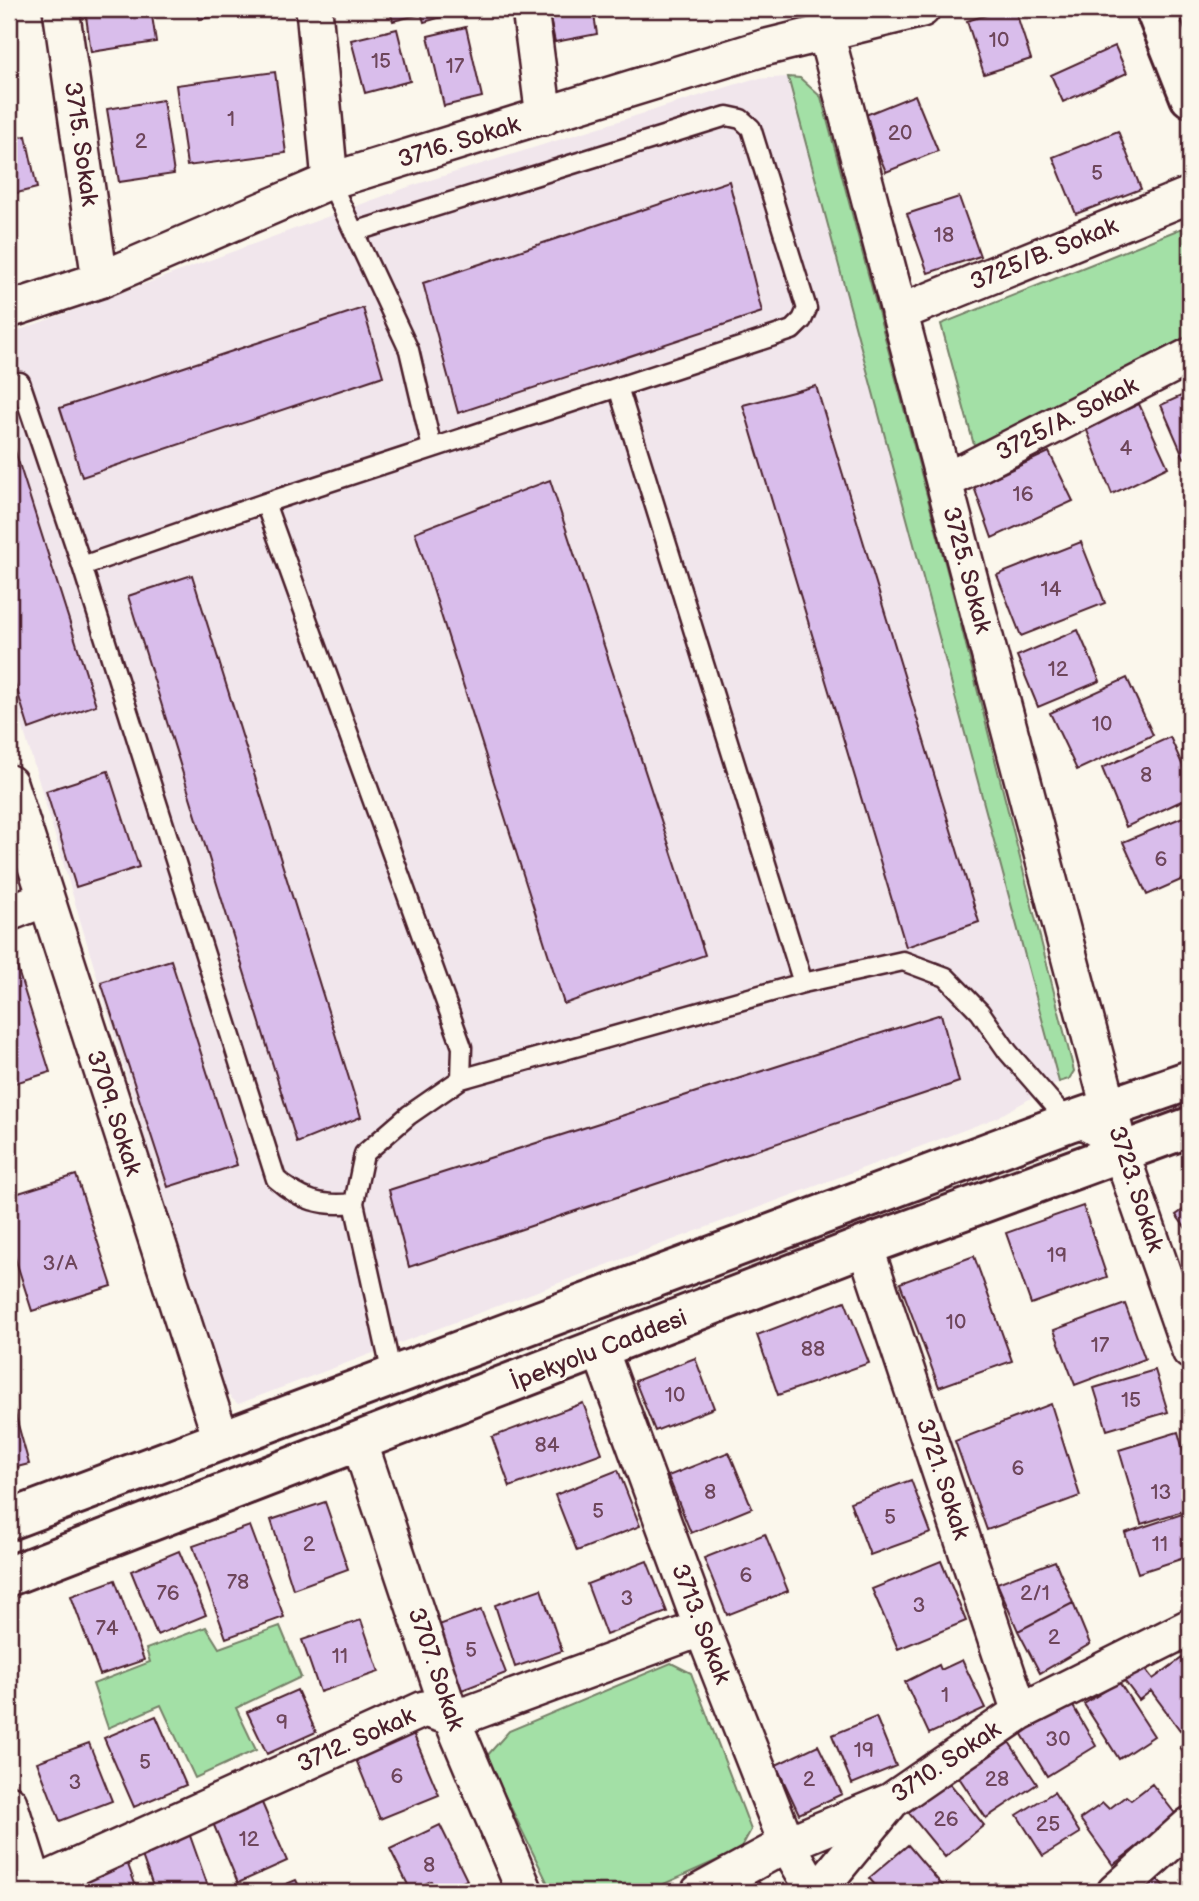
<svg xmlns="http://www.w3.org/2000/svg" width="1199" height="1901" font-family="'Balsamiq Sans',sans-serif">
	<style>
		.built { fill: #f1e6ec }
		.green { fill: #a3e0a6; stroke: #768068; stroke-width: 2 }
		.building { fill: #d9bdeb; stroke: #4a1f2b; stroke-width: 2 }
		.lines { fill: none; stroke-linecap: round; stroke-linejoin: round }
		.service-casing { stroke: #4a1f2b; stroke-width: 23 }
		.minor-casing { stroke: #4a1f2b; stroke-width: 40 }
		.tertiary-casing { stroke: #4a1f2b; stroke-width: 44 }
		.secondary-casing { stroke: #4a1f2b; stroke-width: 44 }
		.service { stroke: #fbf7ec; stroke-width: 18 }
		.minor { stroke: #fbf7ec; stroke-width: 35 }
		.tertiary { stroke: #fbf7ec; stroke-width: 38 }
		.secondary { stroke: #fbf7ec; stroke-width: 38 }
		.labels { text-anchor: middle; dominant-baseline: central; stroke-width: 6; stroke-linejoin: round; paint-order: stroke }
		.number-label { font-size: 21px; fill: #6e465b }
		.street-label { font-size: 24px; fill: #4a1f2b; stroke: #fbf7ec }
	</style>
	<rect width="100%" height="100%" fill="#fbf7ec"/>
	<filter id="ink" filterUnits="userSpaceOnUse"><feTurbulence type="fractalNoise" baseFrequency=".0143" numOctaves="2"/><feDisplacementMap in="SourceGraphic" scale="14" xChannelSelector="R" yChannelSelector="G"/><feConvolveMatrix kernelMatrix="1 2 1 2 8 2 1 2 1" color-interpolation-filters="sRGB"/></filter>
	<g filter="url(#ink)">
		<path class="built" d="M788 77 1059 1082 996 1118 238 1404 219 1387 9 681V334L408 187 753 79Z"/>
		<path class="green" d="M788 77 800 78 821 97 949 578 1074 1071 1069 1079 1059 1082Z
			M1190 225V342L974 445 941 324Z
			M280 1626 301 1677 236 1708 256 1750 195 1778 161 1705 108 1728 93 1684 150 1662 146 1649 206 1627 219 1648Z
			M671 1663 691 1673 751 1830 740 1850 646 1892H552L486 1757 509 1731Z"/>
		<path class="building" d="M85 9H151L156 42 91 52Z
			M197 9H262L199 19Z
			M389 9H415L417 15 393 21Z
			M420 9H470L424 22Z
			M548 9H593L597 34 555 42Z
			M1006 9H1015L1031 59 984 74 967 21Z
			M466 27 482 97 444 106 428 36Z
			M397 29 410 81 365 93 351 40Z
			M1115 46 1127 73 1063 102 1051 75Z
			M275 72 286 153 187 166 176 85Z
			M915 95 938 151 886 172 863 116Z
			M163 100 174 174 119 182 107 109Z
			M1118 131 1141 189 1076 214 1053 157Z
			M26 136 37 188 9 195V139Z
			M729 181 762 312 458 413 423 283Z
			M959 197 980 256 928 273 907 214Z
			M363 308 383 376 82 477 60 408Z
			M816 386 979 922 906 947 743 405Z
			M1190 392V455L1184 458 1161 405Z
			M1139 404 1168 467 1112 494 1086 428Z
			M9 432 96 705 29 729 9 664Z
			M1049 452 1073 501 992 538 974 487Z
			M550 480 705 955 564 1004 415 532Z
			M1081 542 1105 603 1021 636 997 575Z
			M192 575 361 1117 297 1143 128 596Z
			M1078 630 1100 681 1038 707 1017 656Z
			M1127 678 1153 735 1077 770 1050 713Z
			M1170 737 1190 782V797L1126 827 1102 768Z
			M108 771 139 867 76 887 46 791Z
			M1190 814V876L1147 895 1123 842Z
			M171 960 237 1165 168 1187 101 982Z
			M15 961 50 1072 9 1085V963Z
			M941 1014 959 1082 409 1267 389 1190Z
			M76 1175 112 1286 32 1311 9 1239V1196Z
			M1190 1205V1234L1176 1215Z
			M1083 1206 1107 1277 1031 1304 1006 1233Z
			M974 1256 1012 1361 939 1387 900 1283Z
			M845 1301 869 1363 778 1395 757 1335Z
			M1125 1304 1145 1359 1075 1385 1054 1330Z
			M695 1358 714 1408 655 1431 635 1381Z
			M1155 1370 1168 1412 1107 1430 1094 1388Z
			M9 1392 29 1464 9 1469Z
			M583 1403 602 1453 510 1487 492 1437Z
			M1051 1404 1080 1496 987 1530 955 1441Z
			M1178 1432 1190 1474V1509L1141 1524 1119 1450Z
			M729 1452 752 1508 691 1533 668 1476Z
			M618 1470 640 1526 577 1551 555 1495Z
			M911 1480 931 1533 870 1555 850 1502Z
			M325 1502 348 1569 293 1589 271 1520Z
			M1188 1512 1190 1556 1138 1573 1125 1533Z
			M250 1526 284 1617 226 1638 193 1546Z
			M765 1534 788 1591 727 1615 704 1558Z
			M179 1551 206 1615 157 1635 131 1571Z
			M647 1561 667 1612 606 1635 587 1584Z
			M941 1561 966 1621 898 1649 872 1589Z
			M1055 1561 1073 1603 1018 1631 997 1583Z
			M115 1580 144 1660 100 1675 71 1596Z
			M541 1589 562 1651 515 1667 495 1605Z
			M1073 1603 1090 1644 1040 1673 1018 1631Z
			M481 1610 506 1673 462 1690 436 1626Z
			M361 1620 379 1672 320 1692 302 1640Z
			M1182 1658 1190 1669V1722L1180 1730 1151 1691 1139 1700 1123 1679 1142 1665 1153 1679Z
			M962 1660 985 1708 929 1734 905 1682 939 1665 941 1670Z
			M1119 1682 1154 1736 1119 1759 1084 1704Z
			M297 1690 316 1732 267 1754 247 1712Z
			M1070 1701 1096 1746 1047 1776 1020 1731Z
			M156 1716 186 1785 134 1807 104 1738Z
			M876 1717 896 1766 852 1784 832 1735Z
			M413 1733 439 1795 380 1819 355 1757Z
			M1007 1739 1037 1784 986 1818 956 1773Z
			M1190 1739V1762L1180 1747Z
			M89 1743 112 1801 60 1821 37 1762Z
			M818 1745 842 1794 799 1814 776 1765Z
			M947 1780 984 1825 945 1857 908 1812Z
			M1152 1784 1177 1816 1113 1865 1080 1819 1103 1803 1109 1809 1126 1796 1131 1800Z
			M1054 1792 1080 1833 1043 1856 1017 1815Z
			M259 1796 287 1861 238 1883 210 1816Z
			M440 1825 467 1880 442 1892H437L431 1881 411 1891 390 1849Z
			M189 1833 210 1892H155L140 1850Z
			M908 1845 948 1892H881L869 1878Z
			M127 1862 138 1892H72L69 1883Z
			M755 1879 769 1892H734Z
			M1157 1879 1170 1892H1144Z
			M296 1880 302 1892H267Z
			M995 1883 1003 1892H985Z"/>
		<g class="lines">
			<g class="service-casing">
				<path id="service" d="M330 181 409 350 432 448
					M354 232 727 116 741 119 751 128 807 309 802 320 792 330 265 503 462 1047 461 1079 409 1115 364 1154 354 1203 392 1375
					M20 382 82 566 276 1179C300 1200 322 1207 354 1203
					M618 387 803 983
					M82 566 265 503
					M461 1079 803 983 903 961 946 977 980 1012 1008 1052 1069 1122 1118 1151"/>
			</g>
			<g class="minor-casing">
				<path id="minor" d="M61 9 100 280
					M314 9 330 181
					M530 9 544 117
					M826 34 1121 1153 1190 1351
					M9 310 100 280 330 181 763 48 922 9
					M899 313 1190 195
					M944 482 1190 356
					M9 783 222 1442
					M9 913 44 899
					M865 1246 1020 1712
					M600 1350 702 1628 787 1844 815 1892
					M359 1441 451 1717 525 1892
					M9 1803 37 1892
					M20 1892 424 1709 451 1717 471 1713 702 1628
					M699 1892 787 1844 891 1801 1020 1712 1190 1627
					M817 1892 889 1804
					M1115 1892 1190 1825"/>
			</g>
			<g class="tertiary-casing">
				<path id="tertiary" d="M9 1520 1069 1122 1190 1080
					M9 1576 865 1246 1190 1127"/>
			</g>
			<g class="secondary-casing">
				<path id="secondary" d="M1155 9 1190 97"/>
			</g>
			<use href="#service" class="service"/>
			<use href="#minor" class="minor"/>
			<use href="#tertiary" class="tertiary"/>
			<use href="#secondary" class="secondary"/>
		</g>
	</g>
	<g class="labels">
		<g class="number-label">
			<text x="999" y="40">10</text>
			<text x="381" y="61">15</text>
			<text x="455" y="66">17</text>
			<text x="231" y="119">1</text>
			<text x="900" y="133">20</text>
			<text x="141" y="141">2</text>
			<text x="1097" y="173">5</text>
			<text x="944" y="235">18</text>
			<text x="1126" y="448">4</text>
			<text x="1023" y="494">16</text>
			<text x="1051" y="589">14</text>
			<text x="1058" y="669">12</text>
			<text x="1102" y="724">10</text>
			<text x="1146" y="775">8</text>
			<text x="1161" y="859">6</text>
			<text x="1057" y="1255">19</text>
			<text x="60" y="1263">3/A</text>
			<text x="956" y="1322">10</text>
			<text x="1100" y="1345">17</text>
			<text x="813" y="1349">88</text>
			<text x="675" y="1395">10</text>
			<text x="1131" y="1400">15</text>
			<text x="547" y="1445">84</text>
			<text x="1018" y="1468">6</text>
			<text x="710" y="1492">8</text>
			<text x="1161" y="1492">13</text>
			<text x="598" y="1511">5</text>
			<text x="890" y="1517">5</text>
			<text x="309" y="1544">2</text>
			<text x="1160" y="1544">11</text>
			<text x="746" y="1575">6</text>
			<text x="238" y="1582">78</text>
			<text x="168" y="1593">76</text>
			<text x="1035" y="1593">2/1</text>
			<text x="627" y="1598">3</text>
			<text x="919" y="1605">3</text>
			<text x="107" y="1628">74</text>
			<text x="1054" y="1637">2</text>
			<text x="471" y="1650">5</text>
			<text x="340" y="1656">11</text>
			<text x="945" y="1695">1</text>
			<text x="282" y="1722">9</text>
			<text x="1058" y="1739">30</text>
			<text x="864" y="1750">19</text>
			<text x="145" y="1762">5</text>
			<text x="397" y="1776">6</text>
			<text x="809" y="1779">2</text>
			<text x="997" y="1779">28</text>
			<text x="75" y="1782">3</text>
			<text x="946" y="1819">26</text>
			<text x="1048" y="1824">25</text>
			<text x="249" y="1839">12</text>
			<text x="429" y="1865">8</text>
		</g>
		<g class="street-label">
			<text transform="translate(459 142) rotate(-17)">3716. Sokak</text>
			<text transform="translate(81 144) rotate(82)">3715. Sokak</text>
			<text transform="translate(1044 254) rotate(-22)">3725/B. Sokak</text>
			<text transform="translate(1067 419) rotate(-27)">3725/A. Sokak</text>
			<text transform="translate(967 570) rotate(75)">3725. Sokak</text>
			<text transform="translate(114 1113) rotate(72)">3709. Sokak</text>
			<text transform="translate(1136 1189) rotate(72)">3723. Sokak</text>
			<text transform="translate(599 1350) rotate(-21)">İpekyolu Caddesi</text>
			<text transform="translate(943 1479) rotate(72)">3721. Sokak</text>
			<text transform="translate(701 1624) rotate(69)">3713. Sokak</text>
			<text transform="translate(436 1669) rotate(71)">3707. Sokak</text>
			<text transform="translate(356 1740) rotate(-24)">3712. Sokak</text>
			<text transform="translate(946 1762) rotate(-34)">3710. Sokak</text>
		</g>
	</g>
	<rect width="1199" height="1901" fill="none" stroke="#fbf7ec" stroke-width="35"/>
	<rect x="18" y="18" width="1164" height="1866" fill="none" stroke="#4a1f2b" stroke-width="2.5" filter="url(#ink)"/>
</svg>
